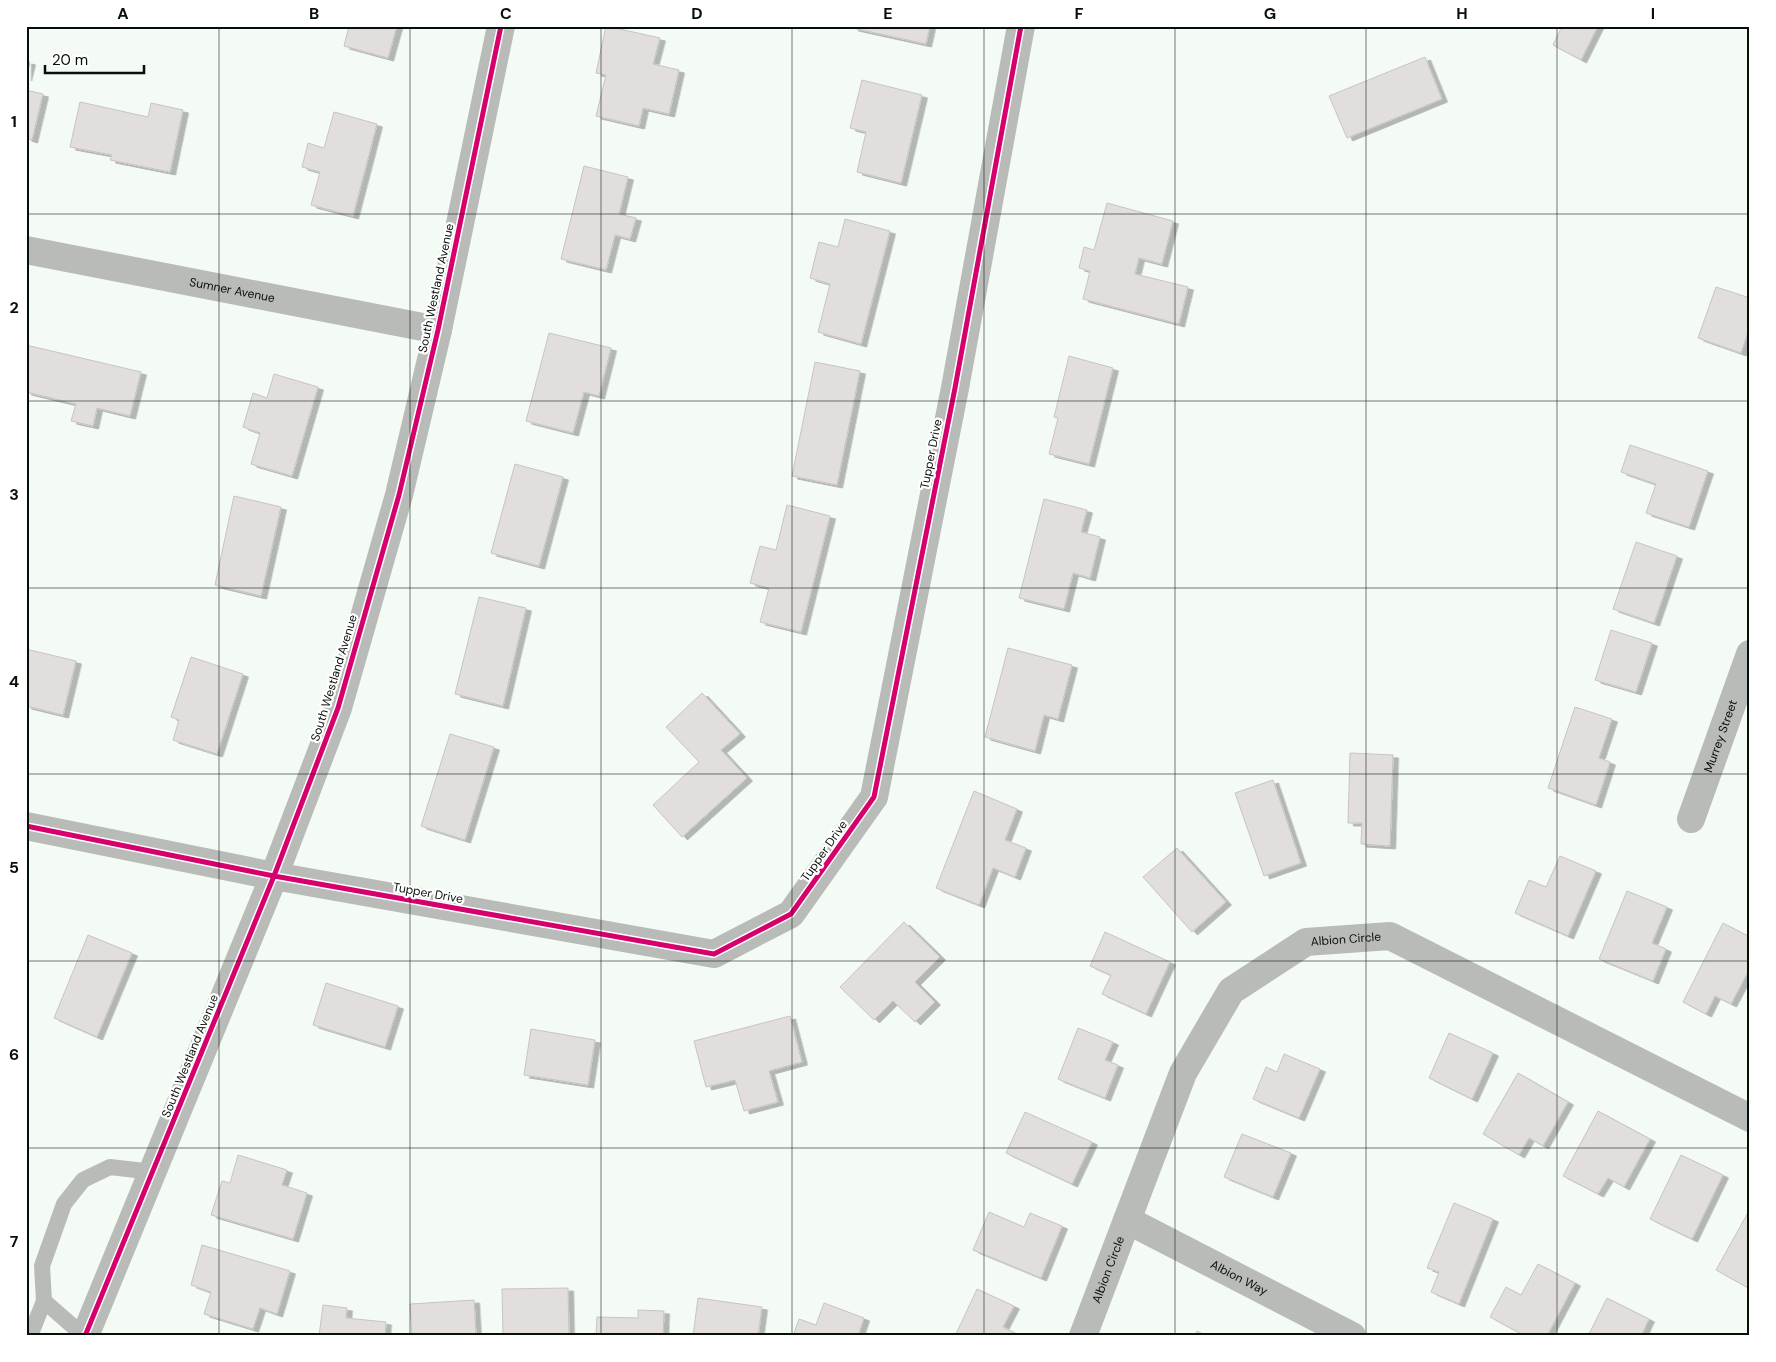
<svg xmlns="http://www.w3.org/2000/svg" width="1776" height="1362" font-family="'DM Sans',sans-serif">
	<style>
		.building { fill: #e1dedc; stroke: #c7c4c2; filter: url(#shadow) }
		.lines { fill: none; stroke-linecap: round; stroke-linejoin: round }
		.lane { stroke: #b8bbb8; stroke-width: 16 }
		.street { stroke: #b8bbb8; stroke-width: 28 }
		.cycleway-casing { stroke: #fff; stroke-width: 8 }
		.cycleway { stroke: #d6006c; stroke-width: 5 }
		.grid { fill: none; stroke: #070f09; stroke-width: 1; stroke-opacity: 0.55 }
		.labels { text-anchor: middle; dominant-baseline: central; stroke-width: 4.5; stroke-linejoin: round; paint-order: stroke }
		.street-label { font-size: 12px; fill: #070f09; stroke: #fff }
		.neatline { fill: none; stroke: #070f09; stroke-width: 2 }
		.grid-label { font-size: 16px; text-anchor: middle; font-weight: bold; fill: #070f09 }
	</style>
	<defs>
		<filter id="shadow"><feDropShadow dx="5.5" dy="3" stdDeviation="0" flood-color="#0004"/></filter>
	</defs>
	<rect width="100%" height="100%" fill="#f4faf4"/>
	<path class="building" d="M349 26H397L388 58 344 46Z
		M606 26 660 38 653 64 679 70 669 114 643 108 639 126 596 116 606 75 596 73Z
		M853 26H930L926 44 853 28Z
		M1562 26H1598L1581 60 1553 45Z
		M1425 57 1442 99 1347 138 1329 96Z
		M26 61 30 62 26 78Z
		M862 80 922 95 901 183 857 172 866 132 850 128Z
		M26 90 43 94 32 140 26 138Z
		M80 102 148 117 151 103 183 110 170 172 110 160 112 155 70 147Z
		M334 112 377 124 353 216 311 205 320 172 302 167 308 143 324 148Z
		M584 166 628 177 619 214 636 218 630 239 615 235 606 270 561 259Z
		M1107 203 1173 221 1162 264 1139 258 1135 274 1188 287 1179 324 1083 299 1090 271 1079 268 1084 247 1094 250Z
		M845 219 890 231 861 344 818 332 830 284 810 278 819 242 838 247Z
		M1716 287 1750 298V326L1741 353 1698 338Z
		M549 333 611 348 599 396 584 392 573 433 526 421Z
		M26 345 141 372 130 416 97 408 93 426 71 421 76 404 26 392Z
		M1069 356 1113 368 1089 464 1049 454 1058 418 1054 417Z
		M815 362 860 371 837 485 792 476Z
		M274 374 318 387 292 476 251 464 260 433 243 427 253 393 267 398Z
		M1630 445 1708 471 1689 527 1646 513 1656 484 1621 472Z
		M515 464 563 477 539 566 491 553Z
		M234 496 281 507 261 596 215 585Z
		M1044 499 1087 510 1081 532 1100 537 1090 578 1073 573 1064 609 1019 598Z
		M787 505 830 516 801 632 760 622 769 588 750 583 760 546 776 550Z
		M1636 542 1677 556 1654 623 1613 609Z
		M479 597 526 608 503 706 455 694Z
		M1611 630 1652 643 1636 692 1595 680Z
		M1008 648 1072 665 1058 719 1044 715 1035 751 985 737Z
		M26 649 76 661 63 715 26 706Z
		M191 657 243 674 217 754 173 740 179 720 171 717Z
		M702 693 740 734 721 750 747 778 682 837 653 805 699 762 666 727Z
		M1575 707 1612 719 1599 758 1610 762 1596 805 1548 788Z
		M450 734 494 747 465 840 421 826Z
		M1350 753 1393 755 1390 846 1361 844 1362 823H1348Z
		M1273 780 1301 863 1264 876 1235 793Z
		M974 791 1017 809 1005 840 1026 848 1015 877 993 868 979 905 936 888Z
		M1177 848 1226 902 1192 932 1143 877Z
		M1560 856 1596 871 1568 936 1515 913 1529 880 1546 887Z
		M1627 891 1667 907 1652 943 1666 949 1653 981 1599 959Z
		M904 922 940 957 915 982 935 1002 915 1022 893 1001 874 1020 840 987Z
		M1723 923 1750 937V968L1731 1004 1715 996 1706 1014 1683 1002Z
		M1105 932 1170 962 1146 1014 1102 994 1111 975 1090 966Z
		M88 935 132 953 97 1037 54 1018Z
		M326 983 398 1006 385 1047 313 1025Z
		M790 1016 802 1062 769 1071 778 1102 744 1111 735 1080 706 1087 694 1041Z
		M1078 1028 1113 1042 1105 1060 1118 1065 1105 1098 1058 1079Z
		M531 1029 595 1040 588 1085 524 1075Z
		M1449 1033 1493 1053 1472 1099 1429 1078Z
		M1284 1054 1320 1069 1299 1118 1253 1099 1266 1067 1277 1072Z
		M1518 1073 1568 1102 1543 1146 1529 1138 1519 1155 1483 1134Z
		M1598 1111 1650 1139 1624 1187 1608 1178 1598 1194 1563 1176Z
		M1025 1112 1092 1142 1072 1184 1006 1153Z
		M1242 1134 1291 1153 1273 1197 1224 1177Z
		M238 1155 287 1170 282 1185 307 1193 293 1239 211 1215 222 1181 230 1183Z
		M1681 1155 1723 1175 1692 1239 1650 1219Z
		M1454 1203 1493 1219 1459 1304 1431 1292 1439 1272 1427 1268Z
		M1750 1209V1289L1716 1270Z
		M989 1212 1024 1227 1030 1213 1062 1226 1041 1278 973 1250Z
		M202 1245 290 1271 277 1314 260 1308 253 1329 204 1314 211 1292 191 1285Z
		M1538 1264 1575 1283 1547 1336H1525L1490 1317 1506 1287 1521 1295Z
		M568 1288 569 1336H503L502 1289Z
		M977 1289 1014 1306 1003 1327 1021 1336H955Z
		M698 1298 762 1307 758 1336H693Z
		M1607 1298 1649 1319 1641 1336H1588Z
		M474 1300 476 1336H412L410 1304Z
		M824 1303 864 1318 858 1336H793L799 1319 816 1325Z
		M323 1305 347 1308 346 1318 386 1322 385 1336H319Z
		M638 1310 664 1311 663 1336H596L597 1317 638 1318Z
		M1197 1331 1207 1336H1195Z"/>
	<g class="lines">
		<path class="lane" d="M26 1335 32 1331 44 1301
			M84 1336 44 1301 42 1266 64 1204 83 1180 110 1167 153 1172"/>
		<g class="street">
			<path id="s1" d="M26 250 438 330"/>
			<path id="s2" d="M1691 819 1750 654"/>
			<path d="M26 826 274 876 714 954 791 914 874 797 955 388 1021 26"/>
			<path id="s3" d="M1127 1220 1352 1336"/>
			<path d="M85 1336 274 876 338 708 399 495 438 330 501 26"/>
			<path id="s4" d="M1083 1336 1183 1073 1231 991 1306 942 1390 936 1750 1118"/>
		</g>
		<g class="cycleway-casing">
			<path id="cycleway" d="M26 826 274 876 714 954 791 914 874 797 955 388 1021 26
				M85 1336 274 876 338 708 399 495 438 330 501 26"/>
		</g>
		<use href="#cycleway" class="cycleway"/>
	</g>
	<path class="grid" d="M219 26V1336M410 26V1336M601 26V1336M792 26V1336M984 26V1336M1175 26V1336M1366 26V1336M1557 26V1336M26 214H1750M26 401H1750M26 588H1750M26 774H1750M26 961H1750M26 1148H1750"/>
	<g class="labels">
		<g class="street-label">
			<text transform="translate(436 288) rotate(-78)">South Westland Avenue</text>
			<text stroke="none"><textPath href="#s1" startOffset="210">Sumner Avenue</textPath></text>
			<text transform="translate(931 454) rotate(-79)">Tupper Drive</text>
			<text transform="translate(334 678) rotate(-73)">South Westland Avenue</text>
			<text stroke="none"><textPath href="#s2" startOffset="88">Murrey Street</textPath></text>
			<text transform="translate(824 851) rotate(-55)">Tupper Drive</text>
			<text transform="translate(428 893) rotate(10)">Tupper Drive</text>
			<text stroke="none"><textPath href="#s4" startOffset="506">Albion Circle</textPath></text>
			<text transform="translate(190 1056) rotate(-68)">South Westland Avenue</text>
			<text stroke="none"><textPath href="#s4" startOffset="71">Albion Circle</textPath></text>
			<text stroke="none"><textPath href="#s3" startOffset="126">Albion Way</textPath></text>
		</g>
	</g>
	<rect width="1776" height="1362" fill="none" stroke="#ffffff" stroke-width="55"/>
	<path d="M45 65v8h99v-8" fill="none" stroke="#070f09" stroke-width="2.5"/>
	<text x="52" y="65" font-size="15" fill="#070f09" stroke="#ffffff" stroke-width="4" paint-order="stroke">20 m</text>
	<rect x="28" y="28" width="1720" height="1306" class="neatline"/>
	<g class="grid-label">
		<text x="123" y="19">A</text>
		<text x="314" y="19">B</text>
		<text x="506" y="19">C</text>
		<text x="697" y="19">D</text>
		<text x="888" y="19">E</text>
		<text x="1079" y="19">F</text>
		<text x="1270" y="19">G</text>
		<text x="1462" y="19">H</text>
		<text x="1653" y="19">I</text>
		<text x="14" y="127">1</text>
		<text x="14" y="313">2</text>
		<text x="14" y="500">3</text>
		<text x="14" y="687">4</text>
		<text x="14" y="873">5</text>
		<text x="14" y="1060">6</text>
		<text x="14" y="1247">7</text>
	</g>
</svg>
